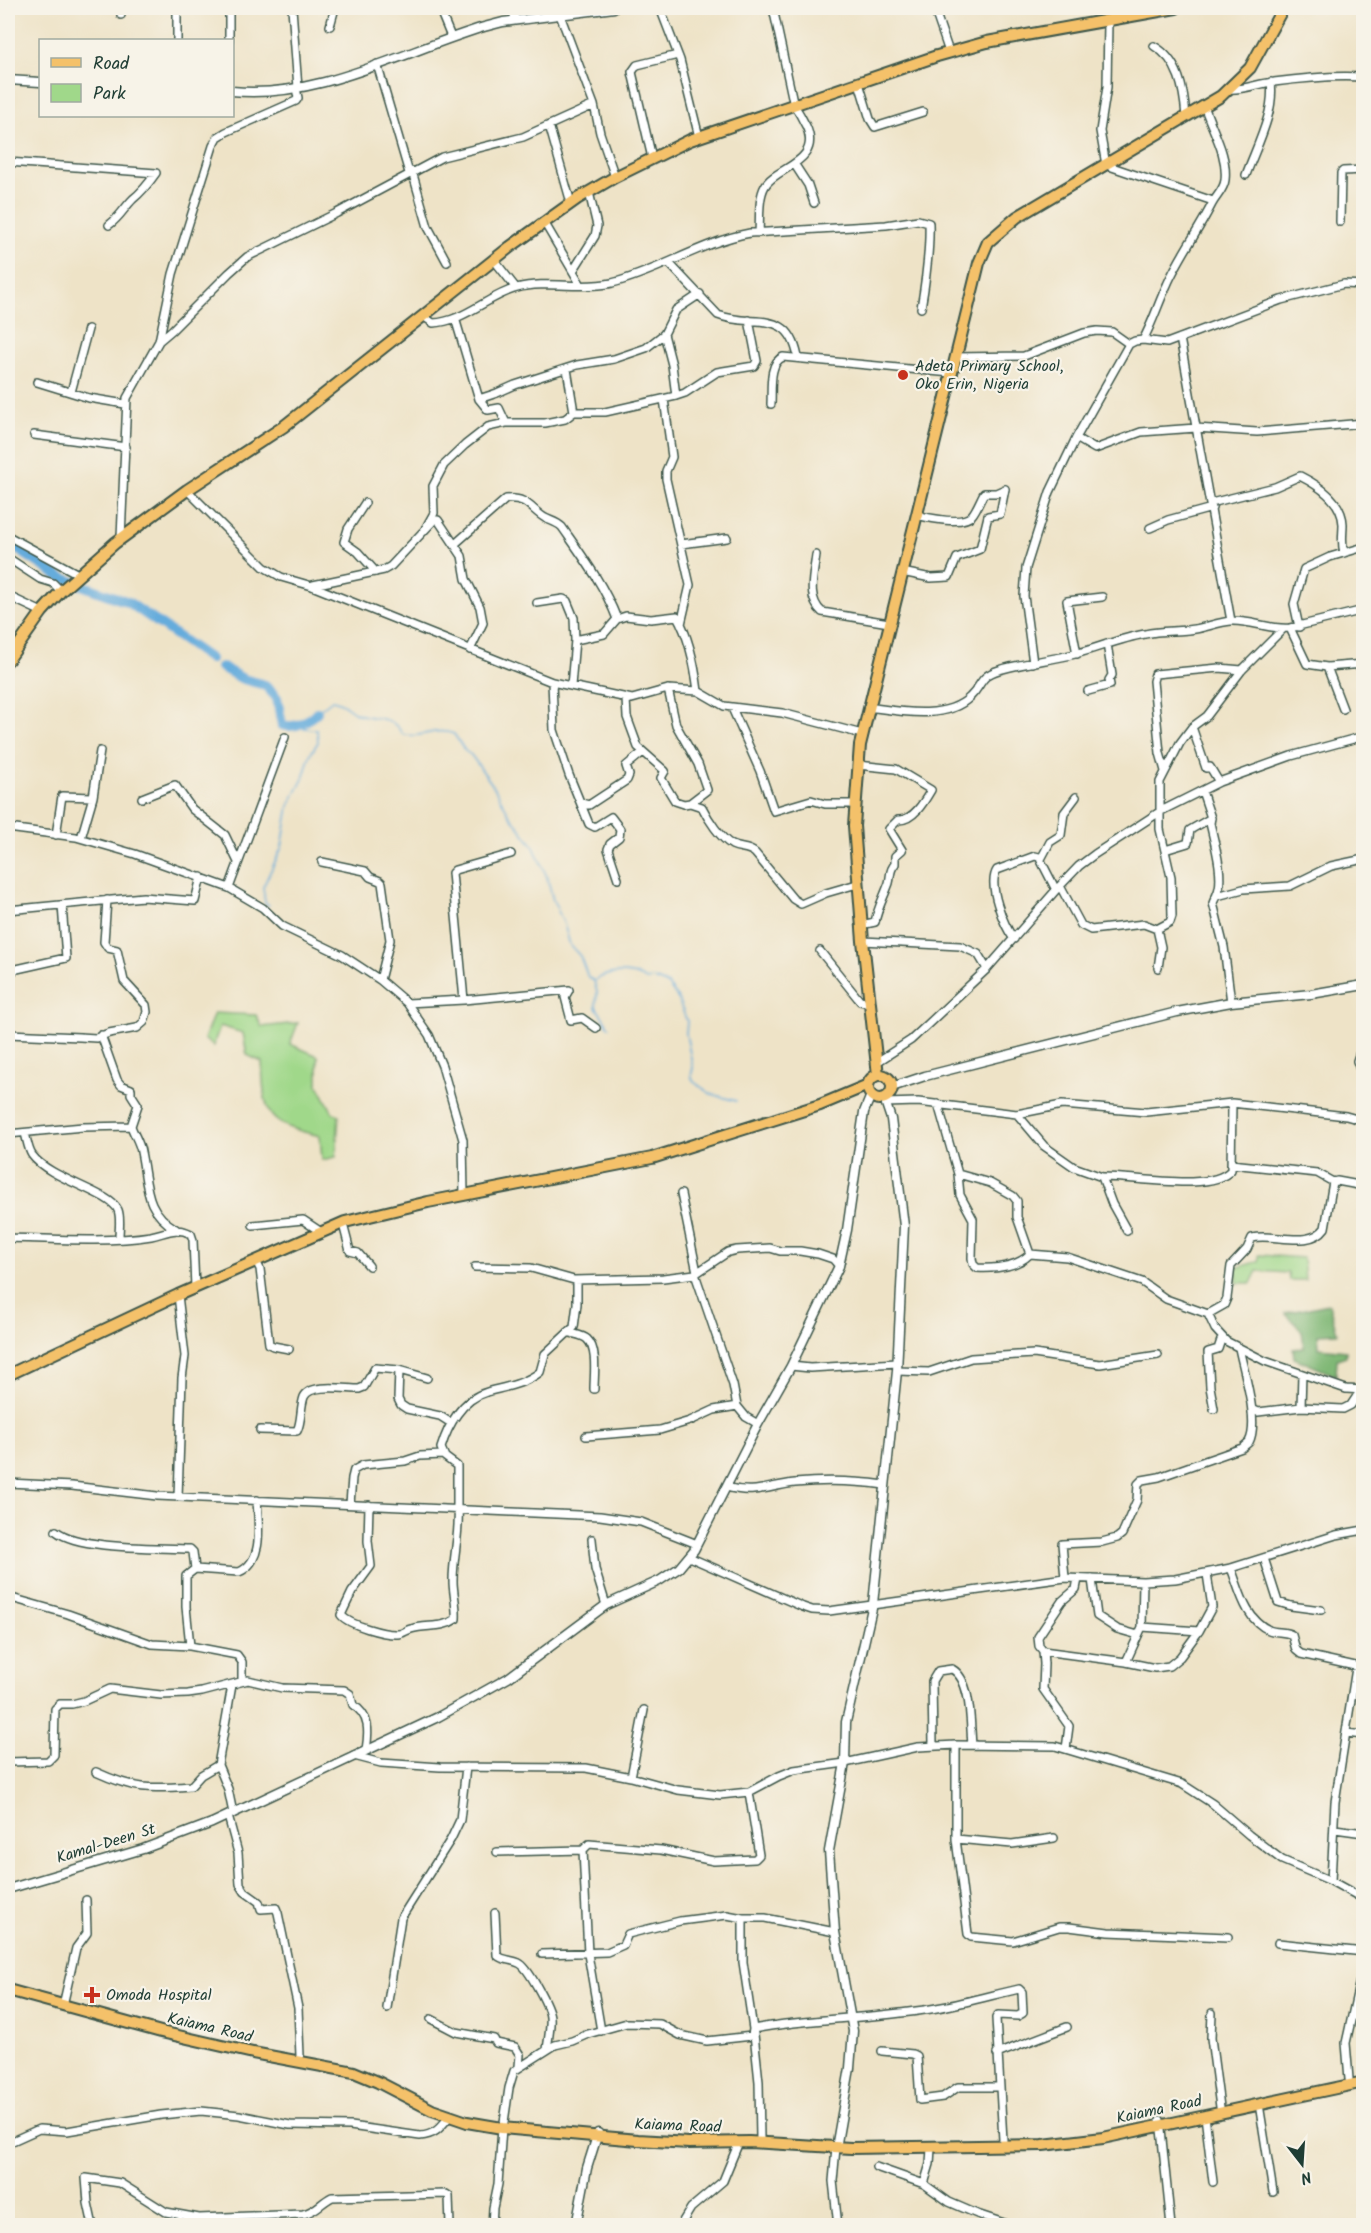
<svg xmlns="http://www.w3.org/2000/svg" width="1371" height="2233" font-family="Kalam,sans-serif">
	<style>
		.green { fill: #a0d88a; stroke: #608a5f; stroke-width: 1.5 }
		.forest { fill: #80b876; stroke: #507a55; stroke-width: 1.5 }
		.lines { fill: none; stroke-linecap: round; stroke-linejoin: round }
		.stream { stroke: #65acdc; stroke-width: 1.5 }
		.river { stroke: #65acdc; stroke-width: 10 }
		.minor-casing { stroke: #3e564a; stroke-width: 10 }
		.tertiary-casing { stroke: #3e564a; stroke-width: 11 }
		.primary-casing { stroke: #3e564a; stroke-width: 14 }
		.trunk-casing { stroke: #3e564a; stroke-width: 14 }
		.minor { stroke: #fff; stroke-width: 7 }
		.tertiary { stroke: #fff; stroke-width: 8 }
		.primary { stroke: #f4c16a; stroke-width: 10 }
		.trunk { stroke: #f4c16a; stroke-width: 10 }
		.poi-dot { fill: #c8321e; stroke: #f7f3e8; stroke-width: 2 }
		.labels { text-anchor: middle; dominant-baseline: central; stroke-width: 4.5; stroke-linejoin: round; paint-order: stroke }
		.poi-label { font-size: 16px; fill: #1f3d34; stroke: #f7f3e8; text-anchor: start }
		.street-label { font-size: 16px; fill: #1f3d34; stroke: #f7f3e8 }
	</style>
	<rect width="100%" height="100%" fill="#f7f3e8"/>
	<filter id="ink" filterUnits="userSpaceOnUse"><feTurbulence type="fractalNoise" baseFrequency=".0167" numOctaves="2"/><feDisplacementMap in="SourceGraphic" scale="12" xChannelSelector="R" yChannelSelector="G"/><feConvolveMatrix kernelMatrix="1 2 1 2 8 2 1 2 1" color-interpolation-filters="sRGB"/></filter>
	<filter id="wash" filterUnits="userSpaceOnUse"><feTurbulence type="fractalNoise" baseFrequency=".008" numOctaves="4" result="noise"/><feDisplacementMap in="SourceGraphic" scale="24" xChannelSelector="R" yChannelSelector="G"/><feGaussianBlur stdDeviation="1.35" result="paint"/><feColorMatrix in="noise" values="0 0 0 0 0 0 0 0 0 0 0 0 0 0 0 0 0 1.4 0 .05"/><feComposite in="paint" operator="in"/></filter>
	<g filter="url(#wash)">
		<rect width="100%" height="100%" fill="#eee3c7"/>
		<path class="green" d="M214 1013 256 1015 262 1027 298 1023 290 1044 318 1056V1085L333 1113 339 1115 336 1157 322 1160 320 1136C306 1132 287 1129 276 1120 262 1109 263 1078 262 1062L247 1055 243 1033 220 1026 213 1046 204 1039Z
			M1259 1255 1303 1258 1305 1280H1289L1288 1273 1257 1271 1251 1283H1237L1236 1268 1259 1261Z"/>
		<path class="forest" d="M1329 1304 1337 1333 1318 1334 1319 1348 1346 1351V1356L1337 1359 1336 1376 1294 1358 1293 1349 1304 1348 1302 1331 1285 1313Z"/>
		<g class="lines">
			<path class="stream" d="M317 712 332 700C343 701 347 708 356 713 372 720 394 715 402 734 420 740 435 726 454 734L465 751 471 755 494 787 509 814 533 845 547 877 553 900 564 924 570 945 580 956 588 977 594 981 597 992 596 1007 609 1027
				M269 905 265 903 263 887 282 847 289 806 303 779 310 755 318 742 317 730 293 726
				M594 981C607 971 632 970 646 980L654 979 668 985 677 997 687 1021 686 1034 693 1068 691 1076 694 1082 711 1094 736 1101"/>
			<path class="river" d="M8 543 60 577 128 602 210 659
				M221 667 243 679 265 685 277 698 282 725C296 729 307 722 317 712"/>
		</g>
	</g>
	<g filter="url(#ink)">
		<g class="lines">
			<g class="minor-casing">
				<path id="minor" d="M121 8V15
					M177 8V40
					M292 8 298 88
					M439 8 451 37
					M511 8 516 20
					M660 8 680 60 699 137
					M934 8 949 52
					M560 15 594 105 600 133 615 177
					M1108 21 1107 87 1100 131 1106 165 1213 201
					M330 26 335 8
					M229 40V12
					M1154 46C1179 60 1184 90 1186 117
					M377 64 409 173
					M859 83 870 119 875 127 923 112
					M1227 89C1243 91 1258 83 1274 82 1303 78 1334 75 1364 77
					M549 125 571 203
					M652 158 632 72 637 65 678 55
					M8 162 156 173C149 183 143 191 133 199 124 208 120 217 109 225
					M795 165 808 185 814 203
					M412 171 428 227 447 262
					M1246 175C1257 145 1275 113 1271 82
					M544 222 581 285
					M1340 222 1341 173 1343 171 1364 170
					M759 233C760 219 758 198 765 186 775 167 823 163 806 126 802 119 799 111 794 106L773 8
					M494 260 516 288
					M669 263 718 315C753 329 788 306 798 357
					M573 271 595 236 597 226 589 192
					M8 291 9 279
					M423 316 433 323C464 322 487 296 517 288 547 280 581 290 612 283 660 271 701 242 750 233L886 225 918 220 929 223C930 252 926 279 921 308
					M455 318 479 399 488 410 499 408 506 423
					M1180 338 1231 621
					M1143 340 1167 343 1281 300 1344 284 1364 285
					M159 341 173 274 213 146 218 137 226 132 296 101 298 98 296 88
					M956 357 1024 356 1084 333 1097 331 1112 332 1129 344 1135 341 1143 340C1153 322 1158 304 1167 285 1179 257 1198 232 1212 204 1216 196 1224 190 1225 180 1228 153 1211 129 1204 105
					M567 369 574 412
					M37 382 89 398 125 404
					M71 392 88 329
					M676 396 685 393 717 372 754 366 757 361 749 320
					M479 399 497 393 515 385 577 365 614 359 646 348 664 334 676 310 700 294
					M664 399 672 457 666 471V479L690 585 681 624
					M771 404C772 390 768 363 783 357L951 373
					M1360 423 1362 450 1364 453
					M34 435 126 447
					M1076 438 1095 449 1141 432 1196 428 1257 432 1364 423
					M187 490 264 567 281 577 312 586 552 682 632 699 668 689 698 691 724 706 782 713 862 734
					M365 503 348 529 344 542 358 552 376 572
					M1211 503 1275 487 1300 476C1318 485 1342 501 1343 524 1343 535 1341 541 1344 553
					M916 515C929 518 963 526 972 515 977 509 980 500 984 493H996L1005 489
					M1150 528 1168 520 1212 508
					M424 531 434 513 433 486 444 465 465 445 488 427 506 423H545L565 419 574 412H605L676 396 672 365 664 334
					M8 536 78 574
					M121 538 127 398 159 341 172 330 229 273 247 257 337 213 442 157 523 137 594 105
					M455 544 506 499C528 497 530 509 545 518 551 521 557 522 562 527 583 557 604 585 617 619
					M681 544 727 538
					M816 555C814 574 806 598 822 612L889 623
					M8 558 40 579 53 583 61 591
					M902 572 931 578 949 577 957 558 980 549 988 516 1000 514 1005 489
					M313 585 384 570 391 566 434 520H438L462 556 466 579 480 607 483 623 470 650
					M8 596 42 612
					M537 603 563 599 567 601 574 618 575 640
					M1299 627 1294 604 1304 569 1330 557 1364 547
					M1290 628 1307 664 1327 667 1343 709
					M1077 654 1067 601 1102 597
					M1033 663 1024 596 1026 568 1050 492 1076 438 1129 344
					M1327 667 1364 664
					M552 682 554 730 569 775 589 824 595 827 611 817 620 829 619 837 610 844 608 849 618 879
					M571 686 575 640 604 634 617 619 626 616 651 619 677 616C689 637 695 667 698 691
					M668 689 676 725 698 764 707 790 690 803
					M1088 691 1110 685 1109 680 1112 675 1107 644
					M626 699 627 717 638 747 665 771 661 778 675 801 684 804 690 803 702 807C708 819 720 838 732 845 740 849 748 847 755 853L793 899 801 904 826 893 857 884
					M868 707C898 711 946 721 970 697 982 686 979 676 999 670 1023 663 1050 660 1075 654 1098 648 1121 638 1145 634 1162 630 1179 632 1195 629 1207 627 1219 622 1231 621 1251 620 1270 630 1290 628L1364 610
					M732 708 760 771 774 811 811 800 825 804H854
					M1192 727 1206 768 1210 767 1219 782
					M858 765 896 769 931 790C924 802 913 821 898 820L889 829 902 850 895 856V864C889 870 891 876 889 883 884 897 878 907 875 922L861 925
					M1165 771 1160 753 1153 681 1155 674 1219 668 1242 670
					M1202 791 1211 818 1210 823C1214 841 1225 878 1217 894 1216 897 1214 900 1213 903L1224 947 1231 1002
					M142 798 175 785 192 809 225 835 238 862
					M581 803 589 805 627 780 629 775 626 766 643 752
					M8 828 76 837 135 854 229 888 263 908 282 926 342 955 380 980 407 1003 429 1035 442 1066 463 1140 464 1195
					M56 835 62 796 93 797
					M81 838 93 797 100 751
					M1165 850 1188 843 1190 830 1211 818
					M1041 859 1050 842 1061 835 1064 813 1076 797
					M322 862 365 871 370 877 380 881 382 883 390 940 380 980
					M1060 886 1081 925 1091 930 1144 924 1157 929 1170 922 1172 916 1171 877 1160 829V782L1180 743 1192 727 1207 716 1242 670 1283 629
					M229 888 285 737
					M1217 896 1243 889 1290 886 1331 866 1364 859
					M8 910 143 897 195 901 201 877
					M1157 929 1161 947 1158 968
					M1014 939C1004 926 987 885 997 870L1035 856 1039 857 1056 890
					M863 941 960 946 978 954 987 969
					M820 951 860 1001 870 1003
					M8 971 66 958 62 905
					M464 1000 452 873 455 870 511 854
					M407 1003 464 1000 569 990 565 997 571 1020 582 1018 596 1028
					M8 1034 80 1037 96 1038 109 1033 137 1028 144 1022 147 1012 146 1005 124 981 117 950 108 948 104 942 107 900
					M101 1035 117 1080 121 1085 131 1089V1094L138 1105 131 1126C134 1135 140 1143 141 1152 148 1185 144 1211 176 1229
					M1364 1041 1357 1061 1364 1080
					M877 1062 911 1040 987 969 1056 890 1079 866 1095 854 1161 811 1219 782 1291 756 1364 736
					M885 1103 918 1102 1017 1114 1062 1105 1146 1112 1232 1103 1346 1116 1364 1121
					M938 1104 958 1174 990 1183 1013 1196 1017 1201V1217L1030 1254 1067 1257 1142 1282 1166 1299 1208 1314 1215 1329 1226 1341 1265 1361 1346 1389 1364 1390
					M1017 1114 1044 1146 1074 1167 1102 1177 1112 1204 1127 1231
					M25 1133C27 1140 28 1149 32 1155 49 1179 110 1192 118 1210 121 1218 119 1229 119 1237
					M8 1134 83 1127 131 1126
					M1231 1164 1317 1173 1333 1182 1337 1181 1364 1186
					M958 1174 960 1195 973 1219 972 1258 973 1264 977 1268C996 1269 1017 1267 1030 1254
					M1102 1177C1131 1176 1212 1193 1231 1170L1232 1103
					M681 1194 697 1272
					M343 1224 350 1251 358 1253 369 1266
					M253 1225 303 1220 321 1232
					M8 1238C53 1239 106 1243 151 1236 166 1233 176 1226 191 1234L193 1240 195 1287
					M256 1261 260 1269 269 1344 273 1346 289 1349
					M475 1267 531 1268 574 1280 663 1278 695 1274 728 1252 737 1250 770 1248 780 1251H800L818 1254 833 1259 839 1266
					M695 1274 733 1385 737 1406 746 1417 758 1424
					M1208 1314 1224 1305 1227 1298 1231 1266 1247 1249 1252 1238C1274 1233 1310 1249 1325 1228L1333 1182
					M568 1332C573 1334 583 1335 587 1339 598 1349 594 1375 594 1389
					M791 1366 810 1368 897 1363
					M399 1370 398 1399 401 1405 407 1409 440 1416 451 1423
					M897 1371 929 1372 971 1358 1034 1354 1100 1364 1158 1355
					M1301 1407 1302 1374
					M1214 1409 1210 1387 1208 1352 1218 1349 1222 1337
					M1252 1409 1258 1412 1301 1407 1343 1409 1351 1405 1361 1390
					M260 1430 297 1431C302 1421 300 1408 304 1397 310 1383 345 1389 359 1389L364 1387 375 1368 399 1370 427 1378
					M586 1436 660 1430 690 1421 714 1410 737 1406
					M8 1483 72 1486 157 1496 600 1516 641 1522 697 1544
					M726 1487C755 1495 768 1486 795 1483 826 1480 855 1481 885 1485
					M178 1497 182 1378 185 1356 178 1295
					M350 1504 352 1478 354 1470 363 1465 405 1461 420 1456 443 1455
					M369 1505 368 1541 371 1566 352 1592 341 1615C349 1625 385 1635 398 1634 403 1634 406 1630 411 1629 426 1624 442 1629 456 1619 457 1606 453 1593 453 1581 453 1556 460 1533 458 1509
					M457 1508V1466L445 1457 441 1448C448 1425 462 1399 487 1392 505 1387 525 1384 540 1372L545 1354 574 1327 577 1304V1280
					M56 1531C80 1550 158 1547 190 1549L193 1552 195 1569
					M592 1539 595 1569 606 1605
					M689 1557 803 1607 812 1610 829 1611 1065 1578 1143 1581 1175 1579 1231 1568 1336 1535 1364 1530
					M1264 1558 1278 1602 1291 1606 1321 1610
					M1231 1568C1240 1591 1245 1619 1269 1630 1276 1633 1285 1631 1292 1635L1296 1650 1301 1654 1364 1668
					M1065 1578 1062 1544 1102 1542 1117 1538 1122 1534 1137 1500 1138 1484 1142 1480 1159 1477 1242 1448C1244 1446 1247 1444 1249 1442 1260 1422 1243 1369 1239 1348
					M1092 1579 1097 1616 1117 1629 1138 1635
					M8 1597 68 1614 152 1644 190 1646 237 1655 242 1662V1681
					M1142 1627 1199 1631
					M190 1646 186 1607V1576L195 1569 239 1572C265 1561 258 1523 257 1500
					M1043 1651 1126 1662 1155 1668 1169 1666 1180 1657 1199 1631 1212 1607 1207 1574
					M1126 1662 1142 1627 1143 1581
					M1346 1733 1364 1735
					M933 1745 932 1681 938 1671 952 1669C972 1680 970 1724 972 1745
					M956 1745V1839L968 1934 971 1937 1013 1941 1059 1927H1069L1108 1932 1228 1937
					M1066 1749 1069 1726 1043 1689 1044 1664 1043 1651 1039 1646 1038 1637 1062 1601 1076 1589 1078 1579
					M354 1756 381 1763 440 1767 586 1768 631 1777 678 1790 720 1795 749 1792 779 1776 794 1770 845 1763 918 1747 956 1745 1055 1746 1182 1784 1213 1804 1249 1835 1282 1860 1331 1881 1360 1897 1364 1903
					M8 1762 48 1761 54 1755 55 1709 60 1704H72L84 1701 110 1689 161 1695 188 1694 202 1692 248 1680 282 1688 344 1690 350 1694 353 1705C370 1715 369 1732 366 1750
					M218 1765 228 1789 233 1813
					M96 1772C135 1790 149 1789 191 1786L201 1775 218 1765 232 1685
					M631 1777 644 1710
					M228 1816 238 1853 240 1884 245 1892 259 1902 261 1909 276 1908 278 1913 298 2008 300 2056
					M1335 1829 1364 1833
					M956 1839 1012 1844 1054 1838
					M497 1852 583 1850
					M1331 1881 1335 1802 1356 1668
					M495 1913 497 1955C503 1961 511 1959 519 1963 528 1967 549 2006 550 2017 551 2027 548 2040 547 2050
					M1278 1943 1364 1952
					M542 1954 607 1952 623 1945 628 1934 680 1921 727 1915 743 1918H765L835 1932
					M64 2001 76 1948 87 1933 86 1900
					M387 2008 401 1918 451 1839 460 1820 466 1767
					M1212 2013 1211 2038 1220 2107
					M431 2019 456 2032 494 2039 496 2043 515 2047 520 2055 519 2066
					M753 2029C816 2017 880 2019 942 2007 968 2002 993 1995 1019 1989L1022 1992 1023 2013 1018 2016 998 2015 996 2018 1003 2140
					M601 2031 588 1954 583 1850 589 1844 661 1850 714 1861 755 1859 759 1855 749 1792
					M754 2034 759 2082 760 2139
					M882 2051 913 2054 917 2056 920 2100 943 2097 958 2087H1000
					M997 2054 1067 2027
					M1349 2079 1346 2043 1364 1962
					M1259 2104 1273 2192
					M1205 2116 1213 2182
					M1160 2120 1171 2226
					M504 2122 509 2088 514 2071 555 2045 572 2041 588 2034 627 2023 660 2024 680 2035 707 2041 752 2036 753 2029 743 1962V1918
					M8 2143 39 2129 67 2131 161 2115 201 2111 239 2115 290 2125 350 2126 420 2136C435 2135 440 2128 449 2117
					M836 2148 833 2181 838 2226
					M876 2167 924 2184 949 2202 977 2214 1013 2226
					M924 2184 930 2164 931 2148
					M93 2226 88 2203 86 2178 120 2183 166 2212 199 2218 303 2214C317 2211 320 2203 332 2197L446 2194 449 2196 450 2226
					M492 2226 493 2208 498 2184 502 2128
					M680 2226 691 2208 723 2181 739 2142"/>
			</g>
			<g class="tertiary-casing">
				<path id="tertiary" d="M8 80 40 82
					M232 91C317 100 404 51 484 27L503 22 614 8
					M892 1087 925 1076 1177 1012 1231 1002 1311 994 1364 985
					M8 1889 143 1849 212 1823 438 1717 508 1678 606 1605 659 1581 679 1568 694 1550 758 1424 791 1366 839 1266 847 1230 864 1112 871 1095
					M836 2148 850 2068 853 2031 835 1932 829 1851 845 1763 846 1722 873 1604 897 1371 904 1226 891 1119 884 1098
					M576 2226 587 2168 598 2133"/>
			</g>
			<g class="primary-casing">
				<path id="primary" d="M8 660 42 612 61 591 115 543 187 490 283 427 510 247 577 199 615 177 690 140 937 56 987 42 1176 8
					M878 1075 863 941 854 826 860 745 979 263 988 242 1017 217 1221 96 1250 68 1283 8
					M868 1087a12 12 0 1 1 24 0a12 12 0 1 1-24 0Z
					M8 1375 178 1295 345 1222 428 1202 652 1158 820 1105 868 1085"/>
			</g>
			<g class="trunk-casing">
				<path id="trunk" d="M8 1990 161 2032 253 2053 354 2072 378 2082 432 2110 467 2122 502 2128 638 2140 689 2143 749 2142 851 2148 1043 2145 1103 2138 1364 2082"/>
			</g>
			<use href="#minor" class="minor"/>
			<use href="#tertiary" class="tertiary"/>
			<use href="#primary" class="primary"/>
			<use href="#trunk" class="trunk"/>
		</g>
	</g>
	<g class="poi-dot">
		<circle cx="903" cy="375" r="6"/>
		<path d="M89 1986h6v6h6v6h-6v6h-6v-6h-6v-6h6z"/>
	</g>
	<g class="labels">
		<g class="poi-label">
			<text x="915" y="366">Adeta Primary School,<tspan x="915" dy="18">Oko Erin, Nigeria</tspan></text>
			<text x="106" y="1995">Omoda Hospital</text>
		</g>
		<g class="street-label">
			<text transform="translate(106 1844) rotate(-17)">Kamal-Deen St</text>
			<text transform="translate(210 2028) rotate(13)">Kaiama Road</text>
			<text transform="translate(1159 2110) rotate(-12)">Kaiama Road</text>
			<text transform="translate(678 2126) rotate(2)">Kaiama Road</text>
		</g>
	</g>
	<rect width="1371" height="2233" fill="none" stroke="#f7f3e8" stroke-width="30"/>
	<rect x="39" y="39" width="195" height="78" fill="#f7f3e8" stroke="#a1aaa0" stroke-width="1.5"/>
	<rect x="51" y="58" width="30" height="9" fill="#f4c16a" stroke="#a1aaa0" stroke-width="1.5"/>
	<text x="93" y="69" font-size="18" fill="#1f3d34">Road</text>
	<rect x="51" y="84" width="30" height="18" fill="#a0d88a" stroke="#a1aaa0" stroke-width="1.5"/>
	<text x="93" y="99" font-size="18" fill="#1f3d34">Park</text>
	<g transform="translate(1302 2164) rotate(163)" stroke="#f7f3e8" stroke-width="4.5" paint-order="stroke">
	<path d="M0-4.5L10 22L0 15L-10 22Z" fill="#1f3d34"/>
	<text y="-9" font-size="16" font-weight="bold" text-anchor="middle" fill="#1f3d34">N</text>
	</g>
</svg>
